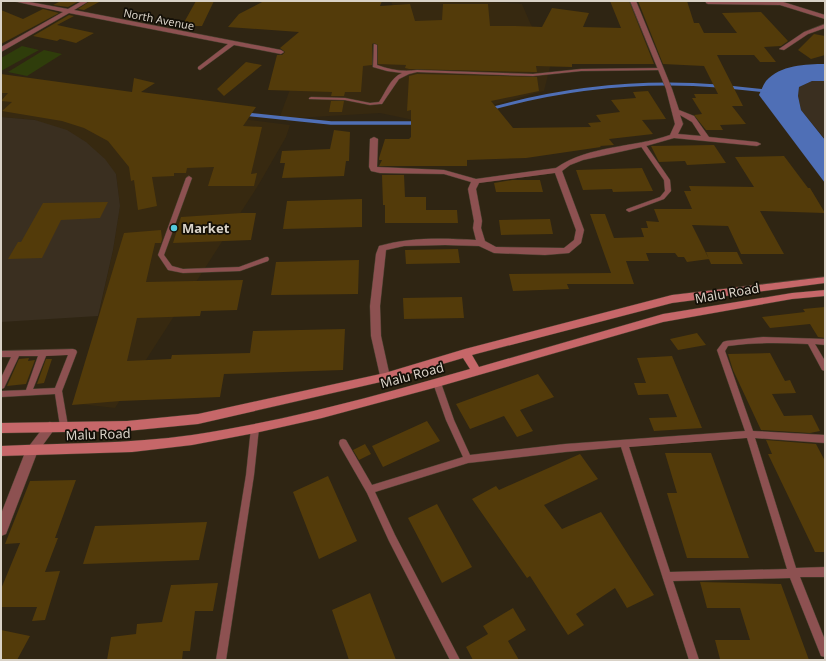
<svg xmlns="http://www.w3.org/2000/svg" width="826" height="661" font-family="'Noto Sans',sans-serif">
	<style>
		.built { fill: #372910 }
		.industrial { fill: #3a2f20 }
		.green { fill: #2f3d0b }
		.water { fill: #4f6fb6 }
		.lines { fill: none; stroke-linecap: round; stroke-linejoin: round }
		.stream-far1 { stroke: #4f6fb6; stroke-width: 3 }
		.stream { stroke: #4f6fb6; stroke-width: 3.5 }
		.building { fill: #533b0a }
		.service-casing { stroke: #4a4130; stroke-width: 1 }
		.minor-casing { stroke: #4a4130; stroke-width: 1 }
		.secondary-casing { stroke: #4a4130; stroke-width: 1 }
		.service { fill: #8d5151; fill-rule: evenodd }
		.minor { fill: #8d5151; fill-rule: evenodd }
		.secondary { fill: #c66769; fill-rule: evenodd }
		.poi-dot { fill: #55cade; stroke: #130f07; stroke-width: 1.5 }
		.labels { text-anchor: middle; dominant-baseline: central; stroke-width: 3.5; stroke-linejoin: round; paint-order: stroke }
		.far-street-label { font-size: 11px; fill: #d9d2c7; stroke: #130f07 }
		.poi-label { font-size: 13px; font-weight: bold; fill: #d9d2c7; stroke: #130f07; text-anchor: start }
		.street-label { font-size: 13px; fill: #d9d2c7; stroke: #130f07 }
	</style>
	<rect width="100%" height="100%" fill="#2f2513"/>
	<path class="built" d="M391 1H469L522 4 531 25 548 44 550 67 544 91 460 114 418 121 380 113 279 119 313 27 405 40Z
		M1 84 169 110 290 125 286 137 259 184 115 408 79 404 113 250 120 206 116 174 35 120 1 117Z"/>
	<path class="industrial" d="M812 81H825V139L801 110 798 96 799 87Z
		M1 117 35 120 67 130 86 142 105 159 116 174 120 206 113 250 98 316 1 322Z"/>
	<path class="green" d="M22 46 39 50 1 71V58Z
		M44 50 62 54 27 76 8 72Z"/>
	<path class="water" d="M825 64V81H812L799 87 798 96 801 110 825 140V183L759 95C761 91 763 85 766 81 780 65 806 64 825 64Z"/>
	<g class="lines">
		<path class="stream-far1" d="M728 87 766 91
			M490 109C565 88 640 80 718 86"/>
		<path class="stream" d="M245 114 331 123H417"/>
	</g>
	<path class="building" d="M61 1H79L68 7 53 5Z
		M90 1H101L84 10 78 9Z
		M196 1H214L202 26H182Z
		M264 1H382L380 6 410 4 415 21 442 20 443 4H488L490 26H515L542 27 552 8 589 13 583 27 621 28 610 1H629L654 64H572V67L536 66 537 72H533L409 69 405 68 406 65 378 64V45L374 43 372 44V65L363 66 361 92H345L344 96H331L332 92 268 90 277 55H282L285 52 280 48 299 32 228 27 239 14Z
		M638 1H687L694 23H699L704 33H737L722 13 761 12 788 41 781 46 764 47 776 62H760L754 55H717L743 106H732L746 124 720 125 723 130H706L694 115 702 114 692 98H696L694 94H718L704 66 663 64Z
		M43 9 59 13 1 44V10L23 19Z
		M69 15 74 16 57 25 94 33 76 43 60 39 57 41 33 36Z
		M814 34 825 36V55L811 59 798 50Z
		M246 62 262 65 224 96 217 89Z
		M1 74 132 92 134 78 155 83 141 92 256 107 243 126 262 127 251 174 257 173 254 186H208L214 167 187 168 186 173H174V176L152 177 157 206 138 210 134 180 131 181 129 167 108 141 84 128 62 121 2 111 12 102 1 101 8 93H1Z
		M417 74 537 77 539 91 491 101 513 128 591 127 588 123 601 122 596 115 620 112 611 100 636 98 633 92 648 91 666 119 642 120 653 134 609 139 614 145 600 146 601 147 526 158 467 160V166H379L382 160H379V158L385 139H409L411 137V110L407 111 409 76Z
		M331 101H344L342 112H329Z
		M334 130 350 132 349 161H346L344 176 282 178 285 163H280L282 151 330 149Z
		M714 145 726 163 687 165 685 161 659 162 651 146Z
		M784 156 808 188H810L825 213 760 211 784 254H741L728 226 692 225 709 259 687 262 684 257H678L675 253H646L649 261H626L634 284H567L569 289 513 291 509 274 611 273 590 214H605L614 238 644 237 641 228H648L646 221 659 222 654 209H692L684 191H691L689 186 754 187 735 157Z
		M642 168 653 191 613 192 612 189 583 190 576 170Z
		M382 175H404L405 197H426V210H457L458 223H385V205H383Z
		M512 180H540L543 192H496L494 183Z
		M362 199V227L283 229 287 201Z
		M108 202 100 218 61 220 42 258 8 259 18 242H21L43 203Z
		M242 213H256L251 240 173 243 181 217Z
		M550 219 553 234 501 235 499 220Z
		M161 230 162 239 161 243H155L146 282 243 280 237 310 201 311 200 316 137 318 127 361 171 359 172 355 250 353 253 331 345 329 343 370 224 374 220 397 120 401 72 405 124 233Z
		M458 249 460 263 406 264 405 250Z
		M706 252H737L743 264H711Z
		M359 260 358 294 271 295 276 262Z
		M462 297 464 318 404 319 403 298Z
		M825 307V338L818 337 810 324 770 328 762 317 805 312 803 309Z
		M697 333 706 345 678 350 670 339Z
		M770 353 785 381 790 380 796 393 772 394 784 416 812 415 820 431 810 433 761 430 733 370 728 354Z
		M672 356 702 428 654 431 649 418 677 417 668 394 638 395 634 383H646L637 358Z
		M29 358 28 361 35 360 26 384 7 386 19 359Z
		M46 359H52L44 383 37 384Z
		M538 374 554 397 520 410 533 431 517 437 504 416 470 429 456 404Z
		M427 421 440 441 383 467 372 446Z
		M766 440 816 444 825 461V552H815L768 454H772Z
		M365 444 371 454 359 460 353 450Z
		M665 453H711L749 558H687L667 493H677Z
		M580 454 598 479 544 505 562 529 601 512 654 595 627 608 615 588 576 614 584 625 568 635 530 576 527 578 472 499 496 486 499 490Z
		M328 476 357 541 319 559 293 492Z
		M76 480 55 538H58L45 572 60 571 45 620 32 621 37 607H1V589L20 543 5 544 30 481Z
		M437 504 472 567 442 583 408 518Z
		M207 522 199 560 83 564 95 526Z
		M700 582 781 584 809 660 720 659 715 640H750L740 608H707Z
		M218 583 213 611H195L190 651H183L182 660H107L111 637 136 634 137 624 162 622 171 585Z
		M370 593 396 660H349L332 610Z
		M513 608 526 630 508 641 519 660H473L466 647 488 634 483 626Z
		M1 630 30 636 17 660H1Z"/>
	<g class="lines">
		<g class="service-casing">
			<path id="service" d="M374 44 377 45V65C391 70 403 72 417 70L533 74 581 69 661 68 663 69 661 70 581 71 533 76 417 72 409 74 399 79 386 98 382 104H380L370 105 345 100 309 99V98L311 97 345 98 370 103 379 102C386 92 390 78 402 73L387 71 373 67Z
				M643 143 645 144 670 180 671 191 664 199 629 212 626 210 627 209 660 197 665 191 664 180 640 145Z
				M189 176 192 178 164 255 172 266 183 269 239 267 266 257H268L269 259 268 261 240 271 183 273 168 270 158 255 186 178Z
				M763 337 825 339V345L815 344 825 361V371L822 370 808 344C781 343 755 342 728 346L725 351 753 431 825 435V443L755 438 796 568 825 567V577H800L825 640V657L821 656 790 578 673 581 699 660H689L621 447 565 452 468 463 375 492 395 535 460 660H450L389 541 367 493 340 446 339 443 340 440 343 439 346 440 372 485 463 457 446 420 433 383 434 381 437 380 440 381 441 383 454 420 470 455 565 444 745 431 717 350 723 342 726 341ZM747 438 787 569 670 572 629 447Z
				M73 349 76 350 77 352 62 391 68 426 67 428 64 429 61 428 60 426 55 394 1 397V391L26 390 38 356H19L4 388 1 389V378L11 357H1V351ZM68 355 55 388 33 389 46 356Z
				M255 425 258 426 259 428 254 475 226 660H216L246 475 251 428 252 426Z"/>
		</g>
		<g class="minor-casing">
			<path id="minor" d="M13 1H24L68 9 82 1H89L74 10 281 50 284 52 281 54 234 45 200 70 198 69V67L228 44 69 13 1 52V47L63 12Z
				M630 1H636L672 89 679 110 694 116 709 137 757 142 761 144 757 146 674 138 646 146 583 160 570 165 562 171 584 230 581 243 569 253 545 255 494 253 479 246 445 245 404 246 386 250 380 306 381 336 390 377 389 380 385 381 381 380 371 336 370 306 376 254 379 246C410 237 443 238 476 240L473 228 474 221 468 189 471 182 444 174 380 173 371 171 369 167 370 139 374 137 378 139 377 167 444 170 476 179 556 168C589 145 633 148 670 135L675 124 666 89ZM680 115 692 122 701 136 678 134 683 124ZM555 173 576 230 574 240 564 248 496 247 485 241 481 228 482 221 476 189 479 183Z
				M706 1H780L825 15V19L780 5 708 4 706 3Z
				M825 24V28L808 34 784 50 779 49 804 32Z
				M50 422 54 424 56 427 37 453 6 534 1 536V514L26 450 46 424Z"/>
		</g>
		<g class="secondary-casing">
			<path id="secondary" d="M825 277V283L672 303 472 355 479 367 663 314 792 293 825 290V296L792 299 663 322 437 387 322 418 255 433 192 445 132 452 1 456V446C65 443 129 444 192 435 286 421 379 395 470 369L463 358 385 381 198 424 127 431 1 433V423L127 421 198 414 385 373 465 349 672 295Z"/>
		</g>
		<use href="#service" class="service"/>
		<use href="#minor" class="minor"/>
		<use href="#secondary" class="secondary"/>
	</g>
	<circle class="poi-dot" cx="174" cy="228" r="4"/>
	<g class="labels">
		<g class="far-street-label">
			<text transform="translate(159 19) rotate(11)">North Avenue</text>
		</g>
		<g class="poi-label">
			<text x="182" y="228">Market</text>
		</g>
		<g class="street-label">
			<text transform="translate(727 293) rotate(-10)">Malu Road</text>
			<text transform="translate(412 375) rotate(-15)">Malu Road</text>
			<text transform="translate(98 434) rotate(-2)">Malu Road</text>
		</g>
	</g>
	<rect width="826" height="661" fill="none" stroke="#d9d2c7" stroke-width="4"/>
</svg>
